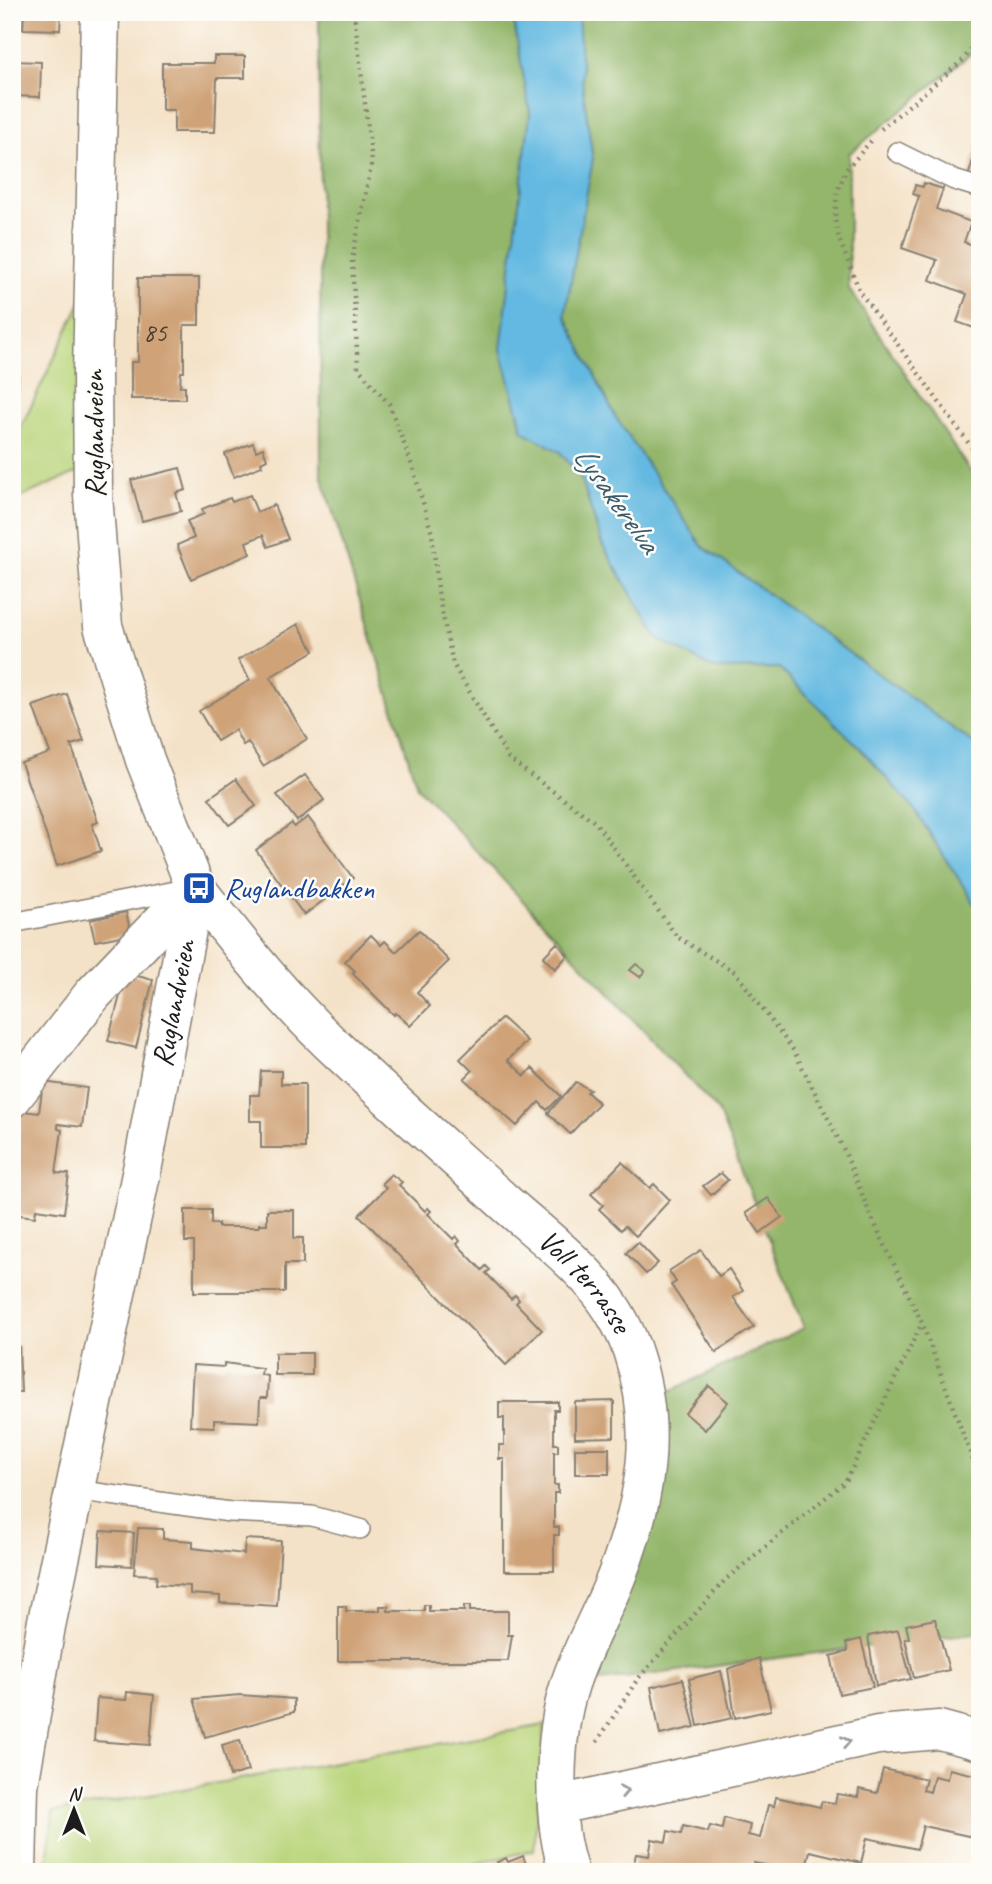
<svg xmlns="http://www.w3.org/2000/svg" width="992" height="1884" viewBox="0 0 992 1884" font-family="Caveat,sans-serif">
	<rect width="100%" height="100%" fill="#fdfcf7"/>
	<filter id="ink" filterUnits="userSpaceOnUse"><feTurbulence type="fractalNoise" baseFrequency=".0143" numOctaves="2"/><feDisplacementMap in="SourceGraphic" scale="14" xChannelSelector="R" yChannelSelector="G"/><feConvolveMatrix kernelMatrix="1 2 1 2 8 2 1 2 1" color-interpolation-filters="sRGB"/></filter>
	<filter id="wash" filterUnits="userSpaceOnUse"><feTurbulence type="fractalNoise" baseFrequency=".00686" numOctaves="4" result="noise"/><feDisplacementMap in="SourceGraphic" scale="28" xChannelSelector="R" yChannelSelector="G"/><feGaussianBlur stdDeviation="1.57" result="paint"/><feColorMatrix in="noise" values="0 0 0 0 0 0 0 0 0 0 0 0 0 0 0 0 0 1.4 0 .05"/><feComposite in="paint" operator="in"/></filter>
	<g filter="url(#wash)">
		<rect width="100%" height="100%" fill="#f4e2c8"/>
		<!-- green -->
		<g fill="#bad57b" stroke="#6b784c" stroke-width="2">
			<polygon points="84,296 78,472 12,501 12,432 19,431"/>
			<polygon points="545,1725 534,1850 440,1872 46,1872 53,1812"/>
		</g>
		<!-- forest -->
		<polygon fill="#93b66b" stroke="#586944" stroke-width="2" points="319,12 976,12 973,52 849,154 849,289 980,486 980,1632 569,1685 617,1574 647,1402 804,1328 718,1111 417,787 321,474"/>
		<!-- water -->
		<polygon fill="#64b9e1" stroke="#406a7e" stroke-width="2" points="512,12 578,12 583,90 593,159 565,315 615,416 702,546 980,748 980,912 914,809 859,747 779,668 714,669 657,638 602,544 581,478 560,452 523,431 501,349 530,113"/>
		<g id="blocks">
			<!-- building -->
			<g fill="#cfa277">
				<polygon points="24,12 61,12 60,30 23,29"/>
				<polygon points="214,56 245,56 245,78 217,78 215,132 174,132 174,110 162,110 162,63 214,63"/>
				<polygon points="12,61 41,62 40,97 12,96"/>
				<polygon points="979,140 980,140 980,181 968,177"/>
				<polygon points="924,183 943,189 936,209 971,222 964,242 980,247 980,330 957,322 967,294 930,280 937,260 902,248 919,196 913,194 915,185 923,187"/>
				<polygon points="138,278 199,278 199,325 184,325 184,372 181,372 180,386 185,386 185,399 131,399 131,362 138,362"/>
				<polygon points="12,366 19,366 18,395 12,395"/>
				<polygon points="253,443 256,451 263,448 267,459 261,462 262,466 234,477 225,454"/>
				<polygon points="180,468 186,490 176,493 181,511 142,521 131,480"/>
				<polygon points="250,495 257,512 274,505 288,539 268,547 263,535 246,542 250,554 191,579 177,545 194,538 187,521 204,514 202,509 217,503 230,498 232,502"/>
				<polygon points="298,624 314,651 270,677 307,739 263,766 248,742 243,745 235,730 217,741 199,711 250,680 238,660"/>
				<polygon points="67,694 84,741 71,745 98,822 92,824 101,851 57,866 21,763 50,753 33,706"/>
				<polygon points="305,775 324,800 297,821 277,795"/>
				<polygon points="236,779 256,806 229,825 209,798"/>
				<polygon points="308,817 353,878 304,915 256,850 292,823 294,827"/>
				<polygon points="126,912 131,934 95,941 90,920"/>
				<polygon points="419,930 449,961 417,992 430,1006 410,1026 396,1013 394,1015 352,973 355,971 345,961 371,935 381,945 385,941 396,952"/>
				<polygon points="557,943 568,955 555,969 543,957"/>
				<polygon points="636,964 645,971 640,977 630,970"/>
				<polygon points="126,973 153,980 136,1048 108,1041"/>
				<polygon points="502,1018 527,1041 508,1060 525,1076 532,1068 561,1096 547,1110 539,1102 517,1126 464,1079 472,1071 460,1059"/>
				<polygon points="261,1071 281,1071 281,1084 305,1084 305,1148 261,1148 261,1121 250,1121 250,1095 259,1095"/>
				<polygon points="43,1082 87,1088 82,1127 58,1124 58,1129 62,1130 56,1173 69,1174 64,1213 36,1209 35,1217 12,1214 12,1181 22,1111 39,1113"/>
				<polygon points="576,1082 590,1090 587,1092 599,1103 570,1134 548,1113"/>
				<polygon points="622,1162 650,1188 654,1184 670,1200 636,1236 625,1226 621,1230 599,1209 603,1205 591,1194"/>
				<polygon points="721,1173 728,1180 711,1195 703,1186"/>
				<polygon points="391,1174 402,1182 399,1185 425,1211 428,1208 431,1211 428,1214 453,1239 456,1236 460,1241 457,1244 482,1270 486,1266 490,1270 486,1273 511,1299 515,1295 517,1297 519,1300 516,1303 542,1330 506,1365 359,1215 386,1188 382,1183"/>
				<polygon points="768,1198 782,1217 760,1233 746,1213"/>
				<polygon points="185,1210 211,1210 211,1224 218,1224 218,1227 259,1227 259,1224 267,1224 267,1210 294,1210 294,1238 303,1238 303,1264 285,1264 285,1292 194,1292 194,1242 185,1242"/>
				<polygon points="638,1242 658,1263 646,1274 626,1253"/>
				<polygon points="701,1250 719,1276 729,1269 743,1291 733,1297 754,1327 716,1352 671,1285 676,1282 669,1271"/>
				<polygon points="12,1346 19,1346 21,1392 12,1392"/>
				<rect x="275" y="1353" width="37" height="22"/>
				<polygon points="224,1363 262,1368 261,1375 268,1376 267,1398 260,1398 259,1422 214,1420 214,1427 190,1426 193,1365 224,1367"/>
				<polygon points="709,1386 728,1402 705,1430 685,1413"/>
				<polygon points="614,1401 614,1437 575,1438 575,1402"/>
				<polygon points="499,1402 558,1402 558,1410 554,1410 554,1444 558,1444 558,1452 554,1452 554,1485 558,1485 558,1493 554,1493 554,1527 559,1527 559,1535 554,1535 554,1571 504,1571 504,1459 499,1459 499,1445 504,1445 504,1418 499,1418"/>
				<rect x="575" y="1448" width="34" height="26"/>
				<polygon points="138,1528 163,1529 163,1539 193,1541 193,1548 226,1552 244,1554 245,1539 281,1541 277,1606 220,1603 220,1596 190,1594 190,1586 156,1584 157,1575 134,1574"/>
				<polygon points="101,1531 134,1533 132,1566 99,1564"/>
				<polygon points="424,1605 429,1605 429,1611 464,1611 464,1606 470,1606 470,1611 508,1611 508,1635 512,1635 508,1661 338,1661 338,1606 346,1606 346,1611 380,1611 380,1606 388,1606 388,1611 424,1611"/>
				<polygon points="935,1619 949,1670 914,1678 905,1639 909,1638 906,1625"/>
				<polygon points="898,1630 911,1679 876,1686 868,1636"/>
				<polygon points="861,1639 873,1687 839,1694 831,1656 848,1651 846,1643"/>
				<polygon points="759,1658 771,1710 735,1718 728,1669"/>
				<polygon points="721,1671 732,1718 698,1726 689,1679"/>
				<polygon points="683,1679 695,1727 660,1735 651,1687"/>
				<polygon points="127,1692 154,1695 150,1745 94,1741 97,1698 126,1700"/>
				<polygon points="240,1695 294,1699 294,1712 205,1737 194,1699"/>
				<polygon points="240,1740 248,1771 230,1776 222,1745"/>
				<polygon points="883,1769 926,1779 923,1790 930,1792 934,1776 947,1779 949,1769 980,1776 980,1810 973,1837 923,1826 917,1849 867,1838 861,1863 810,1851 805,1872 754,1863 752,1872 632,1872 636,1854 649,1856 652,1839 666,1842 668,1831 681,1834 683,1826 708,1832 710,1826 722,1829 724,1818 750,1825 748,1835 760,1838 768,1805 774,1806 776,1797 820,1807 822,1801 835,1803 837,1794 858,1797 859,1789 877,1793"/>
				<polygon points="523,1856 529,1872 502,1872 497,1862 506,1858 508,1862"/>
			</g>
		</g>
	</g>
	<g filter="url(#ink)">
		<use href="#blocks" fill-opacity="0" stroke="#887f72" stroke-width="2"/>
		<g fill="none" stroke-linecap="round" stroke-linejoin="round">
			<!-- lane casing -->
			<g stroke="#887f72" stroke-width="22">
				<g id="lane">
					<polyline points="897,152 954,180 980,188"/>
					<polyline points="12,923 186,889"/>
					<polyline points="75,1490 230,1512 312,1516 360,1529"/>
				</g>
			</g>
			<!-- street casing -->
			<g stroke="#887f72" stroke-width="41">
				<g id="street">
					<path id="s1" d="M 12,1098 L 93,994 L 195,887 C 242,947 288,1005 344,1056 C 396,1105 449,1152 502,1200 C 553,1246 608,1281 632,1350 C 659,1429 646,1499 617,1575 C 603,1612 582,1647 570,1684 C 553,1736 551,1821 569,1872"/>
					<polyline points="558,1805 878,1735 939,1730 980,1741"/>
					<path id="s2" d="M 17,1872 L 19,1786 L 46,1626 L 144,1160 L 195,887 L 145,760 L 103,626 L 93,495 L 92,374 L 100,12"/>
				</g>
			</g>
			<!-- path -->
			<g stroke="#887f72" stroke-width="4.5" stroke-dasharray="2 5" stroke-linecap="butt">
				<polyline points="354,12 372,162 352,260 358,368 389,404 413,468 432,534 439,598 453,664 509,759 596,823 677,937 735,972 794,1051 844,1150 870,1214 922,1323 980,1480"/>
				<polyline points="881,129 963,60 980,37"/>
				<polyline points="871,141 846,170 837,192 835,218 839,239 860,292 980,459"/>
				<polyline points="597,1742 637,1680 726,1579 846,1481 922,1323"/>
			</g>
			<!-- lane -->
			<use href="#lane" stroke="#fff" stroke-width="19"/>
			<!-- street -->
			<use href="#street" stroke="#fff" stroke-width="38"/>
		</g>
		<!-- one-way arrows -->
		<defs><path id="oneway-chevron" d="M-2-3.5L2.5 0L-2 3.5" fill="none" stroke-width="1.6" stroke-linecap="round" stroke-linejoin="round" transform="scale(1.75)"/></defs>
		<g stroke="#999">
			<use href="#oneway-chevron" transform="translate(846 1742) rotate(-12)"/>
			<use href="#oneway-chevron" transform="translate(624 1791) rotate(-12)"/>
		</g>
	</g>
	<!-- icons -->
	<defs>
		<g id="bus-square" transform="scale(1.75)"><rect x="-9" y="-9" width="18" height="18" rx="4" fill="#1a4fb4" stroke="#fdfcf7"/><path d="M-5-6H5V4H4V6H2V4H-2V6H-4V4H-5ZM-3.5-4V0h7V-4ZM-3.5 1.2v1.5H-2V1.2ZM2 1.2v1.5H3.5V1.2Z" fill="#fff"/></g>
	</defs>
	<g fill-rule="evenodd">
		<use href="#bus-square" x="199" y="888"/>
	</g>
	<g text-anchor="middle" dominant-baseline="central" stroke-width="5" stroke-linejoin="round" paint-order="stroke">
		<!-- number labels -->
		<g font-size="26" fill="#493e33">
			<text x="155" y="332">85</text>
		</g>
		<!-- street labels -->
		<g font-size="30" fill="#1c1c1c" stroke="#fdfcf7">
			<text transform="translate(94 434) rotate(-91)">Ruglandveien</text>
			<text stroke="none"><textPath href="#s2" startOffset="884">Ruglandveien</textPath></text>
			<text stroke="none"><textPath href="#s1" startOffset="836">Voll terrasse</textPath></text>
		</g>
		<!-- transit labels -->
		<g font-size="30" fill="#164399" stroke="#fdfcf7" text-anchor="start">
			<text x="224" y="888">Ruglandbakken</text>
		</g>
		<!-- water labels -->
		<g font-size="32" font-style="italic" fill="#395b6b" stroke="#fdfcf7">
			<text transform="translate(617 499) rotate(54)">Lysakerelva</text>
		</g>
	</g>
	<!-- margin -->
	<rect width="992" height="1884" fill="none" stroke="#fdfcf7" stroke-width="42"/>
	<!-- north arrow -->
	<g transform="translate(74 1810)" stroke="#fdfcf7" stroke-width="5" paint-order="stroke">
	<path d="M0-5L12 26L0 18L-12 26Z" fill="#1c1c1c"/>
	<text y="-10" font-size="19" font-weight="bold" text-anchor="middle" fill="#1c1c1c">N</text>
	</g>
</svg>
